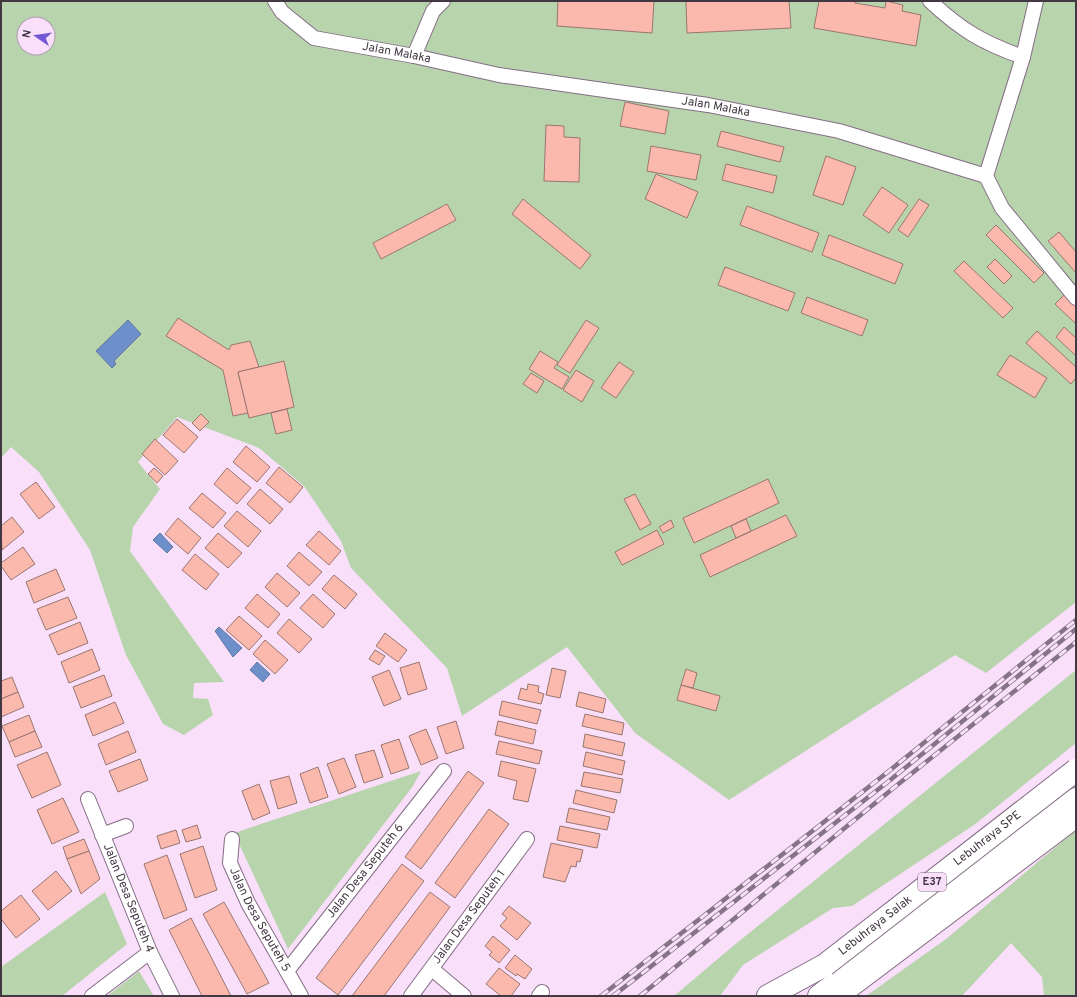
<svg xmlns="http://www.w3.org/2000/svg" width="1077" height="997" viewBox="0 0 1077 997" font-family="Overpass,sans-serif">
	<rect width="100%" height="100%" fill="#f9dffa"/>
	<!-- green -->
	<g fill="#b8d4ad" fill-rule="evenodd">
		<path d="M 1,1 L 1076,1 L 1076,602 L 986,673 L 955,655 L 729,800 L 635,733 L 567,647 L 462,716 L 447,668 L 351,568 L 341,541 L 304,486 L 259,448 L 177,417 L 138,462 L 160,489 L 133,527 L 130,551 L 224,682 L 194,683 L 193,698 L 208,699 L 213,715 L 184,735 L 163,724 L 126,655 L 90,550 L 39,472 L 11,447 L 1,458 ZM 24,24 L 48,24 L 48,48 L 24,48 Z"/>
		<polygon points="1076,670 1076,743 974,825 852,906 833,908 743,965 720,996 674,996 733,946"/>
		<polygon points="421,771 413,786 288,949 234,833"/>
		<polygon points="1076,830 1076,996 1044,996 1042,977 1011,943 962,996 866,996 946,939"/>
		<polygon points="105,892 127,944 62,996 1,996 1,967"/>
		<polygon points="139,971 154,996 107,996"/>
	</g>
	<!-- water -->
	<g fill="#6d8fca" stroke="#6075a2">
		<polygon points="128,320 141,334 114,361 116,364 112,368 96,351"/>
		<polygon points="160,533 173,547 167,553 153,540"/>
		<polygon points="219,627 242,648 233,657 215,631"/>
		<polygon points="257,662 270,674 263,682 250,670"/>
	</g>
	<!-- building -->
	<g fill="#fbb9ae" stroke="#997670">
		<polygon points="558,1 654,1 652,33 557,26"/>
		<polygon points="686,1 789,1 791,28 687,33"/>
		<polygon points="819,1 855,1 855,3 885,8 886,1 903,5 902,11 921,15 916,46 814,28"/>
		<polygon points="625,102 669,111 665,134 620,126"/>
		<polygon points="546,125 564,126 564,137 580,138 579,182 544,181"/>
		<polygon points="721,131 784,147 780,162 717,146"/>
		<polygon points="651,146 701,155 696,180 647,171"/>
		<polygon points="826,156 856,167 843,205 813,195"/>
		<polygon points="726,164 777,176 773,193 722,180"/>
		<polygon points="656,174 698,192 687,218 645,199"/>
		<polygon points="882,187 908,205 889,233 863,215"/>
		<polygon points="523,199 591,255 580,269 512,214"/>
		<polygon points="919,199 929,205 908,237 898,230"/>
		<polygon points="447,204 456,220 381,259 373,243"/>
		<polygon points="747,206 819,233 812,252 740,225"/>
		<polygon points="996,225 1044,273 1034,283 986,235"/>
		<polygon points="1059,232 1076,252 1076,273 1048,241"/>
		<polygon points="829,235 903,264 895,284 822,255"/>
		<polygon points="995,259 1012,276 1004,284 987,267"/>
		<polygon points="964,261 1013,308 1003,318 954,271"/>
		<polygon points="725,267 795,293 788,311 718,285"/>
		<polygon points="1065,294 1076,304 1076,324 1055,304"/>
		<polygon points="807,297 868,320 862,336 801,313"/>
		<polygon points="178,318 229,350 231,345 250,341 259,367 238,372 248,413 233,416 223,370 166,336"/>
		<polygon points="586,320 599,328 570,373 557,365"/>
		<polygon points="1064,327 1076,338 1076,356 1056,337"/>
		<polygon points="1037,331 1076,367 1076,378 1071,384 1026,343"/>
		<polygon points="540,351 558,362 554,368 569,377 562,389 529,369"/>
		<polygon points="1010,355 1047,378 1035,398 997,375"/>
		<polygon points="284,361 294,407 249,418 238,372"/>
		<polygon points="619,362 634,372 616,398 601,388"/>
		<polygon points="576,370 594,381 582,402 563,390"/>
		<polygon points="531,373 544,381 537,393 523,384"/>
		<polygon points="287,409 292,430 276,434 271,413"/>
		<polygon points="201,414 209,422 200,431 192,423"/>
		<polygon points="177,419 198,437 184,453 163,435"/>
		<polygon points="155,439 178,461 165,475 142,454"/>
		<polygon points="246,446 270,467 257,482 233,462"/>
		<polygon points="279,467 303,487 290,503 266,483"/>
		<polygon points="154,468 163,476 157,483 148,474"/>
		<polygon points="227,468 251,488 237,504 214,484"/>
		<polygon points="768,479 779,503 694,543 683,518"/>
		<polygon points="36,482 55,507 39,519 20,494"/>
		<polygon points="260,489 283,509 270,524 247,504"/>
		<polygon points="202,493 226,513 213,528 189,508"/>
		<polygon points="635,494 651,524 640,530 624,499"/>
		<polygon points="237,511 261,531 248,547 224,526"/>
		<polygon points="786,515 797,536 710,577 700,555"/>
		<polygon points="12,517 24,532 2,550 1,526"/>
		<polygon points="178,518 201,538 188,554 165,534"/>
		<polygon points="746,519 751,531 736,538 731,526"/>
		<polygon points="671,520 674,527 663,533 659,527"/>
		<polygon points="657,530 664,544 622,565 615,552"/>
		<polygon points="319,531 341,551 329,565 306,545"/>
		<polygon points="218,533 242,553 228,568 205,548"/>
		<polygon points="23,547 35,564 11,580 1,566 1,563"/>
		<polygon points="299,552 322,572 309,586 287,566"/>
		<polygon points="195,554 219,574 206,590 182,570"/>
		<polygon points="56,569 65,590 34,603 26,582"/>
		<polygon points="277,573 300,593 287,607 265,587"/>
		<polygon points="334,575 357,594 345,609 322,589"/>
		<polygon points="257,594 280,614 268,628 245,608"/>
		<polygon points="313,594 335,614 323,628 300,608"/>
		<polygon points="68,597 77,618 46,630 37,609"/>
		<polygon points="239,616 262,636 249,650 226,630"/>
		<polygon points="289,619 312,639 299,653 277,633"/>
		<polygon points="80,622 88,643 58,655 49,635"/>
		<polygon points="385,633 407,650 398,662 376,646"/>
		<polygon points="265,640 288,660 275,674 253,654"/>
		<polygon points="92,649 100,670 69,683 61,662"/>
		<polygon points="375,650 385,656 379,665 369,659"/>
		<polygon points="419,662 427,689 408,695 400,668"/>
		<polygon points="552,668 566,671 560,698 546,695"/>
		<polygon points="686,669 697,673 693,688 681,685"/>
		<polygon points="389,670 401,699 384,706 372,677"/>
		<polygon points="104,675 112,696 81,708 73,687"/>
		<polygon points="12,677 18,692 1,699 1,681"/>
		<polygon points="528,684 539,686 538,692 544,694 541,704 518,699 521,688 527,690"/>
		<polygon points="681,685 720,696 716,711 677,700"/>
		<polygon points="18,692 24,707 1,717 1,699"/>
		<polygon points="579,692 606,699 603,713 576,706"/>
		<polygon points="502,701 541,710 537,724 499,715"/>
		<polygon points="115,702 124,723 93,736 85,715"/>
		<polygon points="585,714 624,723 622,735 582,726"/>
		<polygon points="29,715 35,731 9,742 2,726"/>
		<polygon points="456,721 464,748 446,754 437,727"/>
		<polygon points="498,721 536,730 533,744 495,735"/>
		<polygon points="426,729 438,758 421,765 409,736"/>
		<polygon points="35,731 42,747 15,757 9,742"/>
		<polygon points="128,731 136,752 106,765 98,744"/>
		<polygon points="585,734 625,743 622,756 583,747"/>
		<polygon points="399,739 409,768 391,774 381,745"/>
		<polygon points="499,741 542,751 539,764 496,754"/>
		<polygon points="374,750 383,777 364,783 355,755"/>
		<polygon points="47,752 61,785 32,798 17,765"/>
		<polygon points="586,752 625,761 622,775 583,766"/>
		<polygon points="344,758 356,787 339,794 327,764"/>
		<polygon points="140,759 148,780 118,792 109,771"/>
		<polygon points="501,761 536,769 528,802 513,799 517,781 498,776"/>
		<polygon points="318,767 328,797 310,803 300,774"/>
		<polygon points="468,771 484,783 421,869 405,857"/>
		<polygon points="584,772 623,779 620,793 581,786"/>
		<polygon points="289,776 297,803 278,809 270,781"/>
		<polygon points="259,784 270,813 253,820 242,791"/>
		<polygon points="576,790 617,800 614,813 573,803"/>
		<polygon points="63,798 79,832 52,844 37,810"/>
		<polygon points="569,808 610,817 607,830 566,822"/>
		<polygon points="489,809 509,824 455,898 435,883"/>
		<polygon points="197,825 201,838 186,842 182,830"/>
		<polygon points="560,826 600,834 597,848 557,840"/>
		<polygon points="176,830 180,843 161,849 157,836"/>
		<polygon points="84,839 89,851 67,859 63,847"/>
		<polygon points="551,843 583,850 580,862 577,861 576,867 571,866 565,882 543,877"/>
		<polygon points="203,846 217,890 195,898 180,854"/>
		<polygon points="89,851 100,879 81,894 67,859"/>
		<polygon points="167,855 187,910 164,919 144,864"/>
		<polygon points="402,864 424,881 338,995 316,978"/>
		<polygon points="56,871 72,891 48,910 32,891"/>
		<polygon points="430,892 450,907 384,996 352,996"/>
		<polygon points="21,895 40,919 16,938 1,919 1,911"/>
		<polygon points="224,902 269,983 247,994 203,914"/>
		<polygon points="509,906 531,923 517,940 500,926 507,918 502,914"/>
		<polygon points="191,918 231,996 202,996 169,930"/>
		<polygon points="493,936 510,950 499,963 489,955 492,952 485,946"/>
		<polygon points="515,955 532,969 525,979 517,974 516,976 505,968"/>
		<polygon points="499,968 520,984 511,996 501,996 486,984"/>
	</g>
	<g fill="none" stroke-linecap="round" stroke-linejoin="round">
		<!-- minor casing -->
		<g stroke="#846d85" stroke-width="16">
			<g id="minor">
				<path id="s1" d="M 275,1 L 282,12 L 314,38 L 414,56 L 499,75 L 708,105 L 839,131 L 986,176 L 1023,57 L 1036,1"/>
				<path d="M 930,1 C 961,30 983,43 1023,57"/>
				<polyline points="414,56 433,11 443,1"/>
				<polyline points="986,176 1002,208 1076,298"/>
				<path id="s2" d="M 88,799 L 150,952 L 172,996"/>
				<polyline points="102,835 126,826"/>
				<path id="s3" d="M 232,839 L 230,863 L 248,903 L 301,996"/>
				<polyline points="432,969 464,996"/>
				<path id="s4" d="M 287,971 L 444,771"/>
				<polyline points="92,996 150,952"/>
				<path id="s5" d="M 411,996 L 527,839"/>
				<polyline points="539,996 542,992"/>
			</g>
		</g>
		<!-- trunk casing -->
		<g stroke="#846d85" stroke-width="24">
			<polyline id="trunk" points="837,996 1076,816"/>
		</g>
		<!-- motorway casing -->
		<g stroke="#846d85" stroke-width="24">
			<g id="motorway">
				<polyline points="768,996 825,965"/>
				<polyline points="819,996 1076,799"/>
			</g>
		</g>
		<!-- minor -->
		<use href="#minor" stroke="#fff" stroke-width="14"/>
		<!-- trunk -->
		<use href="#trunk" stroke="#fff" stroke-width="22"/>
		<!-- motorway -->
		<use href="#motorway" stroke="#fff" stroke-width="22"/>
		<!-- rail casing -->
		<g stroke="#847485" stroke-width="4.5">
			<g id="rail">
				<polyline points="601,996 884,775 1076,620"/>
				<polyline points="613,996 889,781 1076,629"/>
				<polyline points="640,996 896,786 1076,642"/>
			</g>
		</g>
		<!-- rail -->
		<use href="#rail" stroke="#f9dffa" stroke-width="3" stroke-dasharray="9" stroke-linecap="butt"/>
		<!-- motorway-bridge casing -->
		<g stroke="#846d85" stroke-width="24" stroke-linecap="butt">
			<g id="motorway-bridge">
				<path id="s6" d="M 825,965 L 1076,770"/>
			</g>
		</g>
		<!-- motorway-bridge -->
		<use href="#motorway-bridge" stroke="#fff" stroke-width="22"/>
	</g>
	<g text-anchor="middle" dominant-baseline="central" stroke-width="4" stroke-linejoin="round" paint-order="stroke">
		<!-- shield labels -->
		<rect fill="#f9dffa" stroke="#796a7a" stroke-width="1" x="918" y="873" width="28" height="18" rx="3"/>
		<g font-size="11" font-weight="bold" fill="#423843">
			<text x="932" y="882">E37</text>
		</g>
		<!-- street labels -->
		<g font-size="12" fill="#423843" stroke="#f9dffa">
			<text stroke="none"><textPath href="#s1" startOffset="138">Jalan Malaka</textPath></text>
			<text stroke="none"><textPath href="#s1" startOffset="462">Jalan Malaka</textPath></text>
			<text stroke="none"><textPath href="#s6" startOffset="206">Lebuhraya SPE</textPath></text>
			<text stroke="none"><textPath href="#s4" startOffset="127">Jalan Desa Seputeh 6</textPath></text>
			<text stroke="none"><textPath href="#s2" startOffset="107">Jalan Desa Seputeh 4</textPath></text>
			<text stroke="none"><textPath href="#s5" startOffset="98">Jalan Desa Seputeh 1</textPath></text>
			<text stroke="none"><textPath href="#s3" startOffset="88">Jalan Desa Seputeh 5</textPath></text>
			<text stroke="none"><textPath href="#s6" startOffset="64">Lebuhraya Salak</textPath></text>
		</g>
	</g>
	<!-- border -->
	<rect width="1077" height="997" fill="none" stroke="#423843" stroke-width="4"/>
	<!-- north arrow -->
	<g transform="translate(36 36) rotate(283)"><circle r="19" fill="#f9dffa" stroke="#b09cb1"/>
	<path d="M0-3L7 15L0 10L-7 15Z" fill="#7259d3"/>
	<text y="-6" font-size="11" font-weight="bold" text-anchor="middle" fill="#423843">N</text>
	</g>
</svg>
